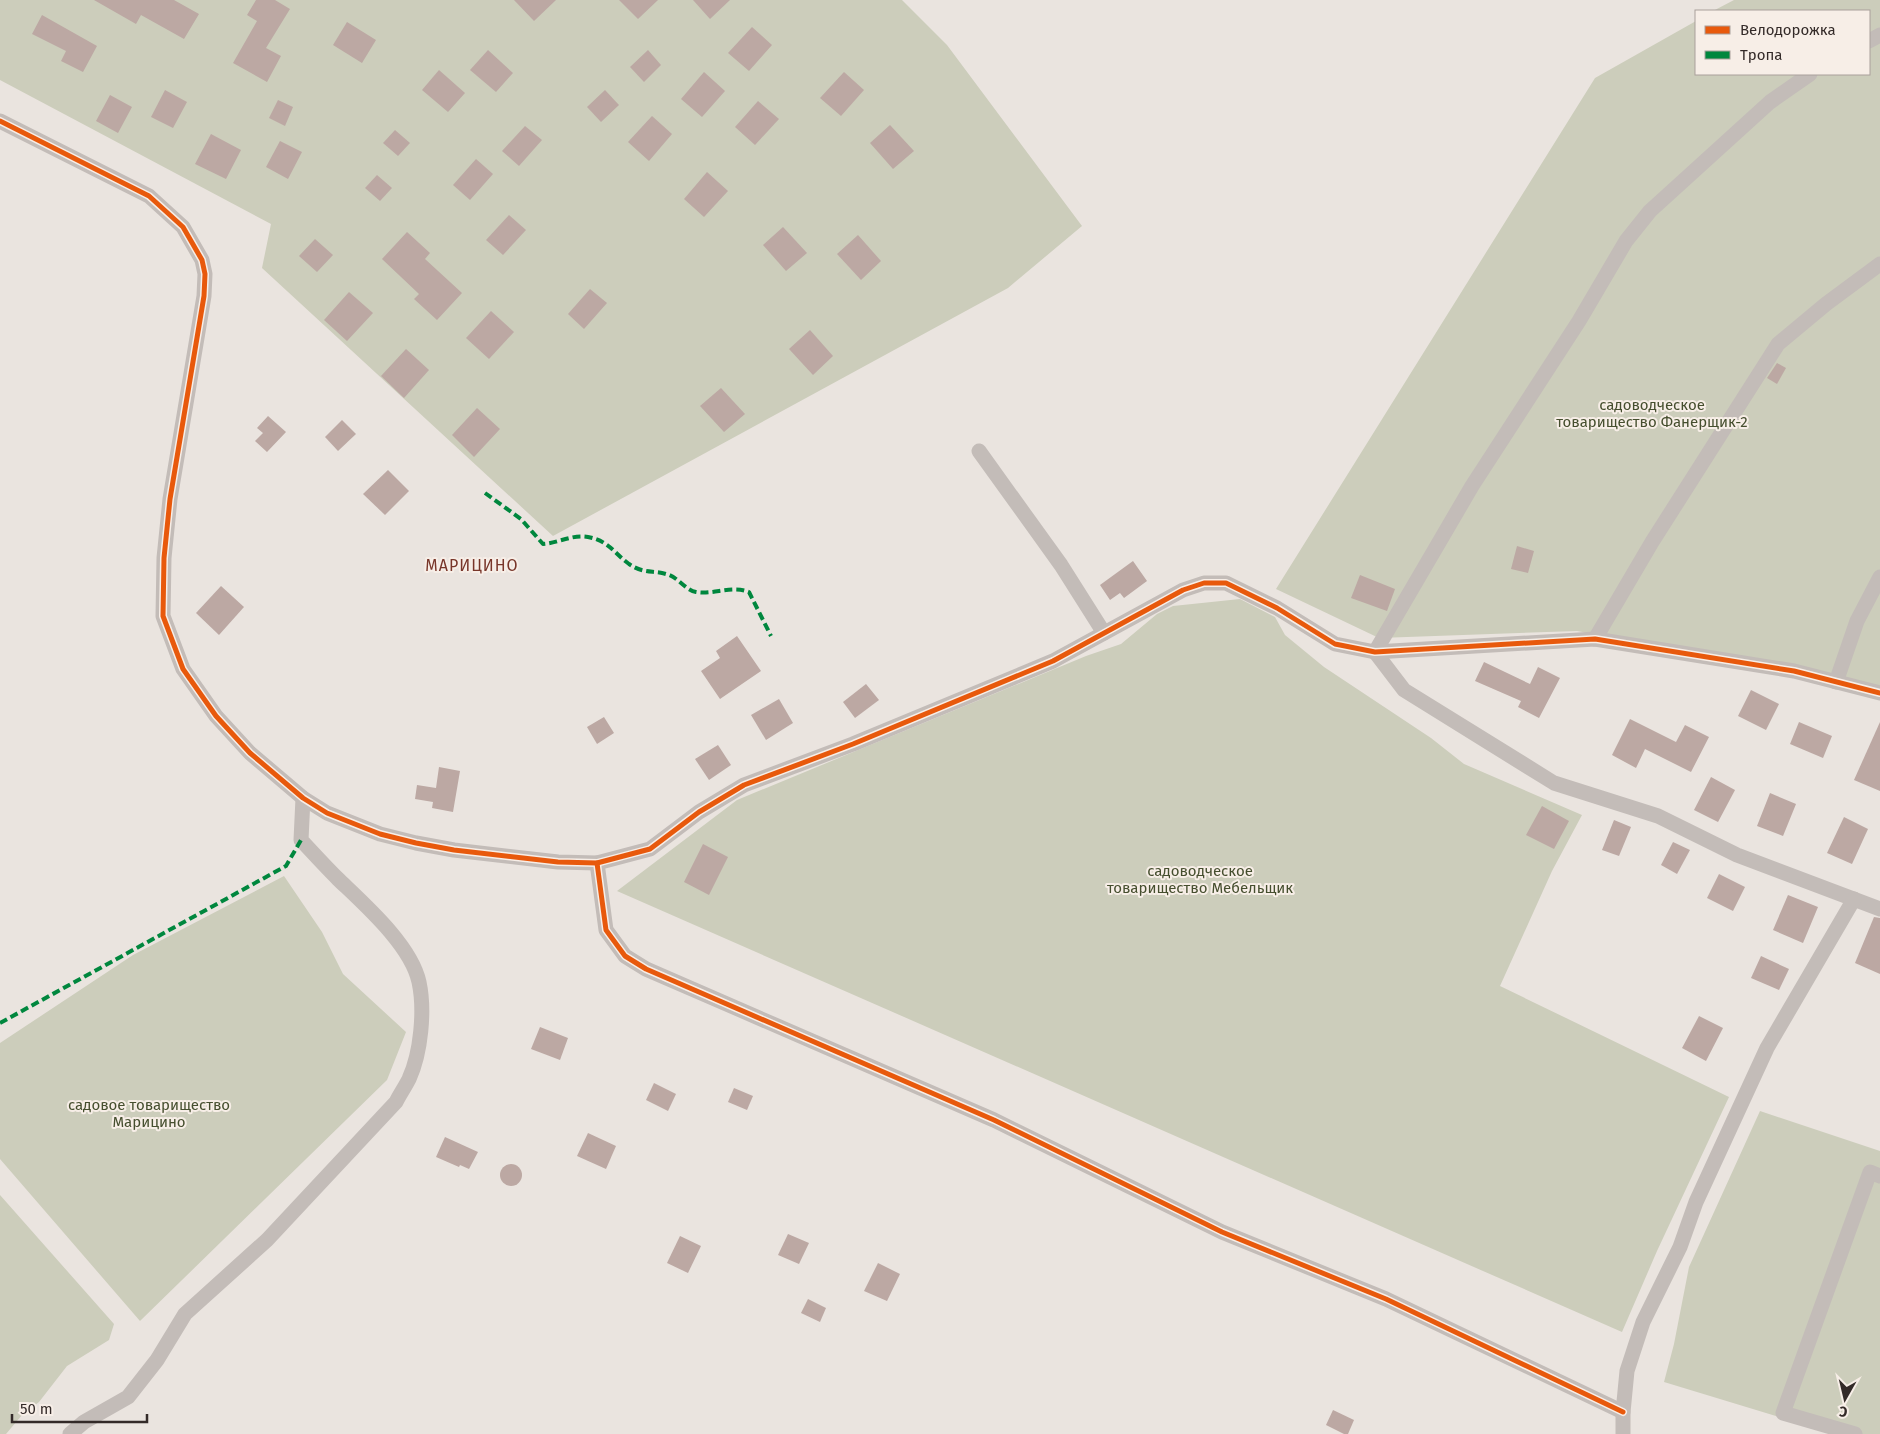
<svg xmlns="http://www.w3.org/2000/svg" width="1880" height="1434" viewBox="0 0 1880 1434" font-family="'Fira Sans',sans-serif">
	<rect width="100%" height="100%" fill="#eae4df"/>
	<!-- green -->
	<g fill="#cccdbb">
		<polygon points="0,0 902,0 947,45 1082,226 1008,288 553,536 262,268 271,224 0,80"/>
		<polygon points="1734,0 1880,0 1880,687 1577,631 1379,638 1276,589 1595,78 1696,21 1696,74 1869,74 1869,11 1713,11"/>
		<polygon points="1240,599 1275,617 1285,635 1324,667 1431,738 1464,764 1582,815 1552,871 1500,986 1729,1097 1657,1251 1622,1332 617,891 737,800 1086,656 1121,644 1157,614 1173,606"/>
		<polygon points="284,876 322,932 343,974 406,1032 387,1080 140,1321 0,1159 0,1043 133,955"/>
		<polygon points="1760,1111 1880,1151 1880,1434 1835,1434 1664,1382 1674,1344 1689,1267"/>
		<polygon points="0,1195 114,1324 109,1340 67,1366 39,1402 22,1415 6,1434 0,1434"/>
	</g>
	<!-- building -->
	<g fill="#bca8a3">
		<polygon points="94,0 174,0 199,14 184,39 141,15 136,24"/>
		<polygon points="256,0 275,0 290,9 266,48 281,56 267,82 233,63 257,21 247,15"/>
		<polygon points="514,0 556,0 534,21"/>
		<polygon points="619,0 658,0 638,19"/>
		<polygon points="693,0 730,0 710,19"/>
		<polygon points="42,15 97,46 83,72 61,61 66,51 32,34"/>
		<polygon points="347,22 376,40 362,63 333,45"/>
		<polygon points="752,27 772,45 749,71 728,53"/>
		<polygon points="488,50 513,73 496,92 470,70"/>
		<polygon points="648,50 661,65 644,82 630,67"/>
		<polygon points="439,70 465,93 448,112 422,90"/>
		<polygon points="704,72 725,91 702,117 681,99"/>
		<polygon points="844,72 864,90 841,116 820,98"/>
		<polygon points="165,90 187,102 173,128 151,117"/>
		<polygon points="605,90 619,105 601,122 587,107"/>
		<polygon points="110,95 132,107 118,133 96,121"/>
		<polygon points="278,100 293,107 285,126 269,118"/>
		<polygon points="758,101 779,119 755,145 735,127"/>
		<polygon points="652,116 672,134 649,161 628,142"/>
		<polygon points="890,125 914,151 893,169 870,143"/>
		<polygon points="525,126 542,140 519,166 502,151"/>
		<polygon points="395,130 410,143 398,156 383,143"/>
		<polygon points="211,134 241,150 226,179 195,164"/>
		<polygon points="280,141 302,152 288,179 266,167"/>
		<polygon points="476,159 493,174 470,200 453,185"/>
		<polygon points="707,172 728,191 704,217 684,199"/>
		<polygon points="377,175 392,188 380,201 365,188"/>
		<polygon points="509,215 526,230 503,255 486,240"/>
		<polygon points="783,227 807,253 786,271 763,245"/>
		<polygon points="407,232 430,253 425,259 462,293 437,320 414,299 419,294 382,259"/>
		<polygon points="858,235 881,261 861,280 837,254"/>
		<polygon points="315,239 333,255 317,272 299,256"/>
		<polygon points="590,289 607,303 584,329 568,314"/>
		<polygon points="349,292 373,313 347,341 324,320"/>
		<polygon points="491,311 514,332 489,359 466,338"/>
		<polygon points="810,330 833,356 813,375 789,349"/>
		<polygon points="406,349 429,370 404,398 381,376"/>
		<polygon points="1777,363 1786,368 1777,384 1767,378"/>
		<polygon points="721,388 745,414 724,432 700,406"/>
		<polygon points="477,408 500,429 474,457 452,435"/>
		<polygon points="268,416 286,432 267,452 255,441 263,433 257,428"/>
		<polygon points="342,420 356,434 338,451 325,437"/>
		<polygon points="388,470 409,491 385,515 363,494"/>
		<polygon points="1517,546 1534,551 1528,573 1511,569"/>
		<polygon points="1133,561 1147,581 1124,598 1120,593 1110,600 1100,585"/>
		<polygon points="1360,575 1395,589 1387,611 1351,598"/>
		<polygon points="221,586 244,607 219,635 196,613"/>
		<polygon points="737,636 761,671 720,699 701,671 720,658 716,651"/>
		<polygon points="1484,662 1530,684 1538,667 1560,678 1539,718 1518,707 1521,701 1475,681"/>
		<polygon points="866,684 879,700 855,718 843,702"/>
		<polygon points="1751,690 1779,704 1766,730 1738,716"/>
		<polygon points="779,699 793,723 766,740 751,715"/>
		<polygon points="604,717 614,733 597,744 587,727"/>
		<polygon points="1630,719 1676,742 1685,725 1709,737 1691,772 1645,749 1636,768 1612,755"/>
		<polygon points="1799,722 1832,736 1823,758 1790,744"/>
		<polygon points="1880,722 1880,791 1854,780"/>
		<polygon points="718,745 731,765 709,780 695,759"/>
		<polygon points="439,767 460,771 453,812 432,808 433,802 415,799 417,785 436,788"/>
		<polygon points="1711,777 1735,790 1718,822 1694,810"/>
		<polygon points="1770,793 1796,804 1783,836 1757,826"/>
		<polygon points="1542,806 1569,821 1554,849 1526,835"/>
		<polygon points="1844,817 1868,829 1852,864 1827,853"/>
		<polygon points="1614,820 1631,827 1619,856 1602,850"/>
		<polygon points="1673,842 1690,850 1677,874 1661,865"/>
		<polygon points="703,844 728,857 709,895 684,882"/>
		<polygon points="1719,874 1745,887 1733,911 1707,898"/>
		<polygon points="1788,895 1818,907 1803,943 1773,930"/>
		<polygon points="1874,917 1880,918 1880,974 1855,963"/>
		<polygon points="1761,956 1789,969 1779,990 1751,978"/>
		<polygon points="1699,1016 1723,1028 1706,1061 1682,1048"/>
		<polygon points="540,1027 568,1038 560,1060 531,1049"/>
		<polygon points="654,1083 676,1094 668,1111 646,1100"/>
		<polygon points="734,1088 753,1096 747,1110 728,1102"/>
		<polygon points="588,1133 616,1146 606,1169 577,1156"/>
		<polygon points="445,1137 478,1152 469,1169 460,1165 459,1167 436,1157"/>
		<circle cx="511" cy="1175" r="11"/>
		<polygon points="788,1234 809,1243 799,1264 778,1255"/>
		<polygon points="680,1236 701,1246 688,1273 667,1263"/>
		<polygon points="878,1263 900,1274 887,1301 864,1291"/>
		<polygon points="808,1299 826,1308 820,1322 801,1313"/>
		<polygon points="1333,1410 1354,1420 1348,1434 1344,1434 1326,1425"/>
	</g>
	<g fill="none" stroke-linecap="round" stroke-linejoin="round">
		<!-- minor -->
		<g stroke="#c3bcb8" stroke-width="15">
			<polyline points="1869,41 1880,35"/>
			<polyline points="1810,74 1770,102 1650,211 1626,241 1579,321 1472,486 1375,652 1404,690 1554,783 1658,816 1737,855 1880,909"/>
			<polyline points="0,121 149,196 183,227 202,260 205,274 204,296 170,499 164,558 163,616 183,669 216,716 250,753 303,798 327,813 380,834 416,843 454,850 558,862 597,863 650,849 699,812 744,785 853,744 1053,661 1183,590 1204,583 1226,583 1277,608 1335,644 1375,652 1595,639 1794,671 1880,693"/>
			<polyline points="979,451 1061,565 1104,633"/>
			<polyline points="1595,639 1652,542 1778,344 1826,304 1880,264"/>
			<polyline points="1836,682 1857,621 1880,577"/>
			<polyline points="597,863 606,930 625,956 646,969 994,1120 1222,1232 1386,1299 1623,1412"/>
			<path d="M 70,1434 L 84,1422 L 128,1397 L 157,1360 L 185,1314 L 267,1240 L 396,1102 C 400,1094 405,1087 409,1079 C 421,1053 425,1010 419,982 C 411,945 364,904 338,879 C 325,866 313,853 301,840 L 303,798"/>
			<polyline points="1623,1434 1623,1412 1627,1371 1643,1322 1680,1247 1696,1202 1767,1048 1854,899"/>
			<polyline points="1855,1434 1783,1413 1870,1172 1880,1176"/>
		</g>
		<!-- quiet -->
		<g stroke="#00873e" stroke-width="4" stroke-dasharray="8 4" stroke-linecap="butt">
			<path d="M 485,493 L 521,519 L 543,544 C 558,543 573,534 588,537 C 609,541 614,553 629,564 C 644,574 652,570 666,574 C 677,576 685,590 696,592 C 714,595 731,585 749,592 L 771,636"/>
			<polyline points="0,1023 286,866 301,840"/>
		</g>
		<!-- cycleway casing -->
		<g stroke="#f7eee7" stroke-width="8">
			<g id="cycleway">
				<polyline points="0,121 149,196 183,227 202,260 205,274 204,296 170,499 164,558 163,616 183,669 216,716 250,753 303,798 327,813 380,834 416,843 454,850 558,862 597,863 650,849 699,812 744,785 853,744 1053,661 1183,590 1204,583 1226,583 1277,608 1335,644 1375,652 1595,639 1794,671 1880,693"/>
				<polyline points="597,863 606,930 625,956 646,969 994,1120 1222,1232 1386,1299 1623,1412"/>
			</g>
		</g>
		<!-- cycleway -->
		<use href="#cycleway" stroke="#e8590c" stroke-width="5"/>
	</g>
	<g text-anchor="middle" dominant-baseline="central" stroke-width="4" stroke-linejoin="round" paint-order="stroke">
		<!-- park labels -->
		<g font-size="15" fill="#454e2e" stroke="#f7eee7">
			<text x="1652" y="405">садоводческое<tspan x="1652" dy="17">товарищество Фанерщик-2</tspan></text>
			<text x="1200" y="871">садоводческое<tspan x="1200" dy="17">товарищество Мебельщик</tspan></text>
			<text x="149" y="1105">садовое товарищество<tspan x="149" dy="17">Марицино</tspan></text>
		</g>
		<!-- neighbourhood labels -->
		<g font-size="16" letter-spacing="1" fill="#78362a" stroke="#f7eee7">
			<text x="472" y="565">МАРИЦИНО</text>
		</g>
	</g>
	<!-- legend -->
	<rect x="1695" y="10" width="175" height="65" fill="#f7eee7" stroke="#a9a09b"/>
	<rect x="1705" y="26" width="25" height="8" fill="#e8590c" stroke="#a9a09b"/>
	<text x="1740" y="35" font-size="15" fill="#332a28">Велодорожка</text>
	<rect x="1705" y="51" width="25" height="8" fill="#00873e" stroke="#a9a09b"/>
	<text x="1740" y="60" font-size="15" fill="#332a28">Тропа</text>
	<!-- north arrow -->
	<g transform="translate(1845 1399) rotate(188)" stroke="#f7eee7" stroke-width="4" paint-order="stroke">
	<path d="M0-4L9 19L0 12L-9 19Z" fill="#332a28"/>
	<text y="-8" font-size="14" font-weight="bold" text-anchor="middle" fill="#332a28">С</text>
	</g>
	<!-- scale -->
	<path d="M12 1414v8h135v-8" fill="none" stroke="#332a28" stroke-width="2.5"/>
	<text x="20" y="1414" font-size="15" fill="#332a28" stroke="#f7eee7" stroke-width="4" paint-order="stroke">50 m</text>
</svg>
